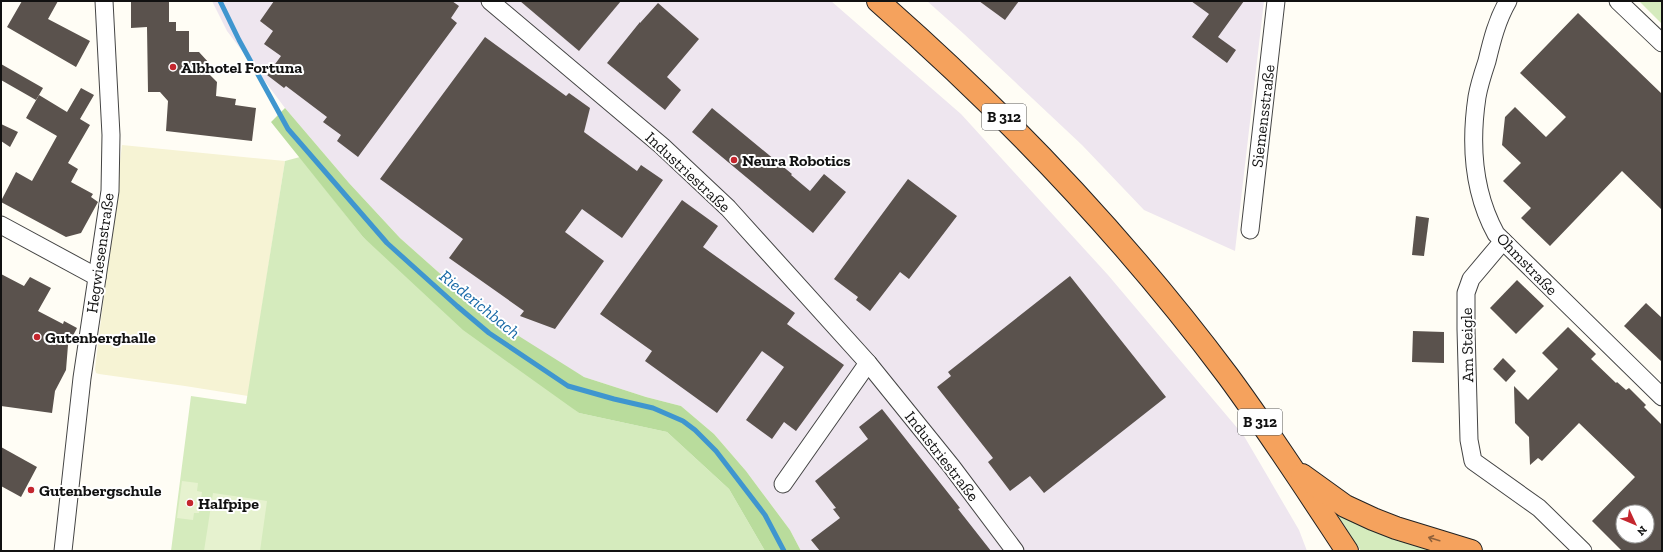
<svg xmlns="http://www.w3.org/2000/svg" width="1663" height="552" viewBox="0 0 1663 552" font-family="'Zilla Slab',serif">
	<rect width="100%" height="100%" fill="#fffdf5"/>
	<!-- industrial -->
	<g fill="#eee6ef">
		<polygon points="212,1 831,1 961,114 1108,275 1244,436 1299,530 1307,551 801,551 790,530 746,471 714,434 681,406 646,397 584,377 548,356 490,318 400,238 349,183 285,108 227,31"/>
		<polygon points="927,1 1264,1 1235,251 1144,210 1082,145 964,34"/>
	</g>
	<!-- farmland -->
	<polygon fill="#f6f3d4" points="122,145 285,161 248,396 185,386 99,374 96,373 95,369"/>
	<!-- green -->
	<g fill="#d5ebbd">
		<polygon points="1639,1 1662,1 1662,24"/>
		<polygon points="300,157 363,237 579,413 667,432 729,489 765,551 171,551 191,396 246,404 285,161"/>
		<polygon points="1341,513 1447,551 1361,551 1338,516"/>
	</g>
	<!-- forest -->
	<polygon fill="#b9dc9c" points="285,108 349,183 400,238 490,318 584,377 646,397 681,406 714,434 746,471 790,530 801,551 765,551 729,489 667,432 579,413 463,330 363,237 271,122"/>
	<!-- pitch -->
	<g fill="#e6f2cf">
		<polygon points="182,481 198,483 197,491 202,492 199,513 194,513 193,520 177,518"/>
		<polygon points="213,493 267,501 260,551 204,551"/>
	</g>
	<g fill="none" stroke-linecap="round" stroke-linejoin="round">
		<!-- stream -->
		<polyline stroke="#3f96cf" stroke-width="5" points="220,1 239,40 288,129 387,243 457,306 489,333 568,386 614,399 653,408 683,421 695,430 716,451 765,515 784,551"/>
	</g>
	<!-- building -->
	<g fill="#5a524d" fill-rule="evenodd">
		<polygon points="22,1 58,1 48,19 90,41 76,67 7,27"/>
		<polygon points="131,1 169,1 169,22 176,22 176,31 189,31 189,52 199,52 210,64 207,72 217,82 216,96 236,99 235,105 256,108 252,141 166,131 168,101 160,92 148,92 147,27 131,28"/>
		<polygon points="274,1 452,1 459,6 451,18 457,23 358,157 337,141 341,135 323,122 327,117 286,86 284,88 267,75 281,56 264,44 273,31 260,21"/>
		<polygon points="520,1 621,1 579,51"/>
		<polygon points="979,1 1019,1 1005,20"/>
		<polygon points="1191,1 1244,1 1218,37 1236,50 1227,63 1192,37 1209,14"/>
		<polygon points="658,3 699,39 667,77 681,90 665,110 607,63 640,22 640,23"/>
		<polygon points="1578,13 1662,94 1662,210 1622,171 1550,246 1521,218 1531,208 1503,181 1521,163 1502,145 1505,117 1515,107 1546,137 1566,117 1520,73"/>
		<polygon points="485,37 566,96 569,93 590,108 584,132 637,171 641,165 663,180 622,238 582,209 565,232 604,261 555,329 520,316 524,311 449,258 463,239 380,179"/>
		<polygon points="1,64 43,88 36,100 1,80"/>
		<polygon points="81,88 94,95 80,119 90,125 68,163 78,169 71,182 93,194 91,197 98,202 81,233 66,237 1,202 1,201 16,172 32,181 57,136 26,118 39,95 67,112"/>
		<polygon points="712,108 792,174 791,175 810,191 824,174 846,192 813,233 692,132"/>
		<polygon points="1,124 18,132 10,147 1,141"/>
		<polygon points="908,179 957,216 909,279 900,272 870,311 856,300 858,297 834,279"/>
		<polygon points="682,200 718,226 703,247 795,313 787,324 844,365 796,431 784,422 772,439 746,420 784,367 762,351 717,413 645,361 652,351 600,314"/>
		<polygon points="1416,216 1429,218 1424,256 1412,255"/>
		<polygon points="1,274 24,286 30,277 51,288 38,311 63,324 64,321 77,328 68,345 66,370 55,391 52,413 1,406"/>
		<polygon points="1070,276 1166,397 1044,493 1030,476 1010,491 988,462 993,458 937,387 951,376 948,372"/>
		<polygon points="1517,280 1544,306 1516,334 1490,308"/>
		<polygon points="1646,303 1662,318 1662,362 1624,326"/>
		<path d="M 1568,327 L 1596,354 L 1591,359 L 1616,383 L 1617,382 L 1626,390 L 1629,388 L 1646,405 L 1644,407 L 1662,425 L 1662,551 L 1622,551 L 1592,521 L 1635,477 L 1579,423 L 1542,461 L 1538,458 L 1530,465 L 1529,437 L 1515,423 L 1514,386 L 1528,400 L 1558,369 L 1542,353 ZM 1623,512 L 1647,512 L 1647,536 L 1623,536 Z"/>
		<polygon points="1413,331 1444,332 1444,363 1412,362"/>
		<polygon points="1503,358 1516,371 1506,382 1493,369"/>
		<polygon points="882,409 960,508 958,509 991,551 820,551 811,540 840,518 833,509 836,508 815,481 868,439 859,427"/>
		<polygon points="1,447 37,467 21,497 1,486"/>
	</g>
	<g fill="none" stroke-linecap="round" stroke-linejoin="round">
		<!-- street casing -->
		<g stroke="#444" stroke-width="19">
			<g id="street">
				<polyline points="490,1 662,146 728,208 868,363 952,467 1015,551"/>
				<path d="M 1508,1 C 1497,20 1492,40 1487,61 C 1483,73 1479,85 1477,97 C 1470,144 1473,192 1496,234 L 1662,397"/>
				<polyline points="1618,1 1662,43"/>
				<polyline points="1,225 97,277"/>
				<polyline points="1250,230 1276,1"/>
				<polyline points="1503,241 1471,279 1466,293 1466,329 1469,440 1473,461 1539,508 1583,551"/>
				<polyline points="783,484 868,363"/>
				<polyline points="63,551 82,378 110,191 111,135 104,1"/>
			</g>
		</g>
		<!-- highway casing -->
		<g stroke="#222" stroke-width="24">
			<g id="highway">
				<path d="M 878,1 C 1008,115 1124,237 1228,376 C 1270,433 1308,492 1347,551"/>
				<polyline points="1302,475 1345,506 1373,519 1396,528 1471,551"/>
			</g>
		</g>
		<!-- street -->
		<use href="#street" stroke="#fff" stroke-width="17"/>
		<!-- highway -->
		<use href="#highway" stroke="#f5a25d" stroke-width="22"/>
	</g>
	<!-- one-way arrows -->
	<defs><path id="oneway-shaft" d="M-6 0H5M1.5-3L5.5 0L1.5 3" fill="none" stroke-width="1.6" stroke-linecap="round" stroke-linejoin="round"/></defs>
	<use stroke="#8e613b" href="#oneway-shaft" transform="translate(1434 539) rotate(-163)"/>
	<!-- markers -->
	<g fill="#c4262e" stroke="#fff" stroke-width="1.5">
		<circle cx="173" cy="67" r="4"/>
		<circle cx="734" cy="160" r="4"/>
		<circle cx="37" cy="337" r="4"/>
		<circle cx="31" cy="490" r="4"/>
		<circle cx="190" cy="503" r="4"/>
	</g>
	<g text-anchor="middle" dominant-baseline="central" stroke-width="4" stroke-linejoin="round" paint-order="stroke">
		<!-- shield labels -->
		<g fill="#fff" stroke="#585858" stroke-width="1">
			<rect x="982" y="104" width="44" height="26" rx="3"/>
			<rect x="1238" y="409" width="44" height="26" rx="3"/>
		</g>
		<g font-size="15" font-weight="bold" fill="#111">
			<text x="1004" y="117">B 312</text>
			<text x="1260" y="422">B 312</text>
		</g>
		<!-- poi labels -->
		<g font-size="16" font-weight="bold" fill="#111" stroke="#fff" text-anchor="start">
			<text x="181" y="67">Albhotel Fortuna</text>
			<text x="742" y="160">Neura Robotics</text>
			<text x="45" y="337">Gutenberghalle</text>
			<text x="39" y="490">Gutenbergschule</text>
			<text x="198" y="503">Halfpipe</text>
		</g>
		<!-- street labels -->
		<g font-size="16" fill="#111" stroke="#fff">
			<text transform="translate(1263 116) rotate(-83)">Siemensstraße</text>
			<text transform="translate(688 172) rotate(43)">Industriestraße</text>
			<text transform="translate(100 253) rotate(-82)">Hegwiesenstraße</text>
			<text transform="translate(1527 264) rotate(46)">Ohmstraße</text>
			<text transform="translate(1467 345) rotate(-91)">Am Steigle</text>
			<text transform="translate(942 456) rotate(52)">Industriestraße</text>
		</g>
		<!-- water labels -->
		<g font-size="17" font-style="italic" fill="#1768a6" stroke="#fff">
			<text transform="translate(480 304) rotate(39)">Riederichbach</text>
		</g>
	</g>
	<!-- border -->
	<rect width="1663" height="552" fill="none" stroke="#111111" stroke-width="4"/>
	<!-- north arrow -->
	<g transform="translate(1635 524) rotate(134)"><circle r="19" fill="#ffffff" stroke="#a0a0a0"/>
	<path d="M0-3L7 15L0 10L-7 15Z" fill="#c4262e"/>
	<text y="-6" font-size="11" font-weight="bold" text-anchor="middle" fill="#111111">N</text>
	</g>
</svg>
